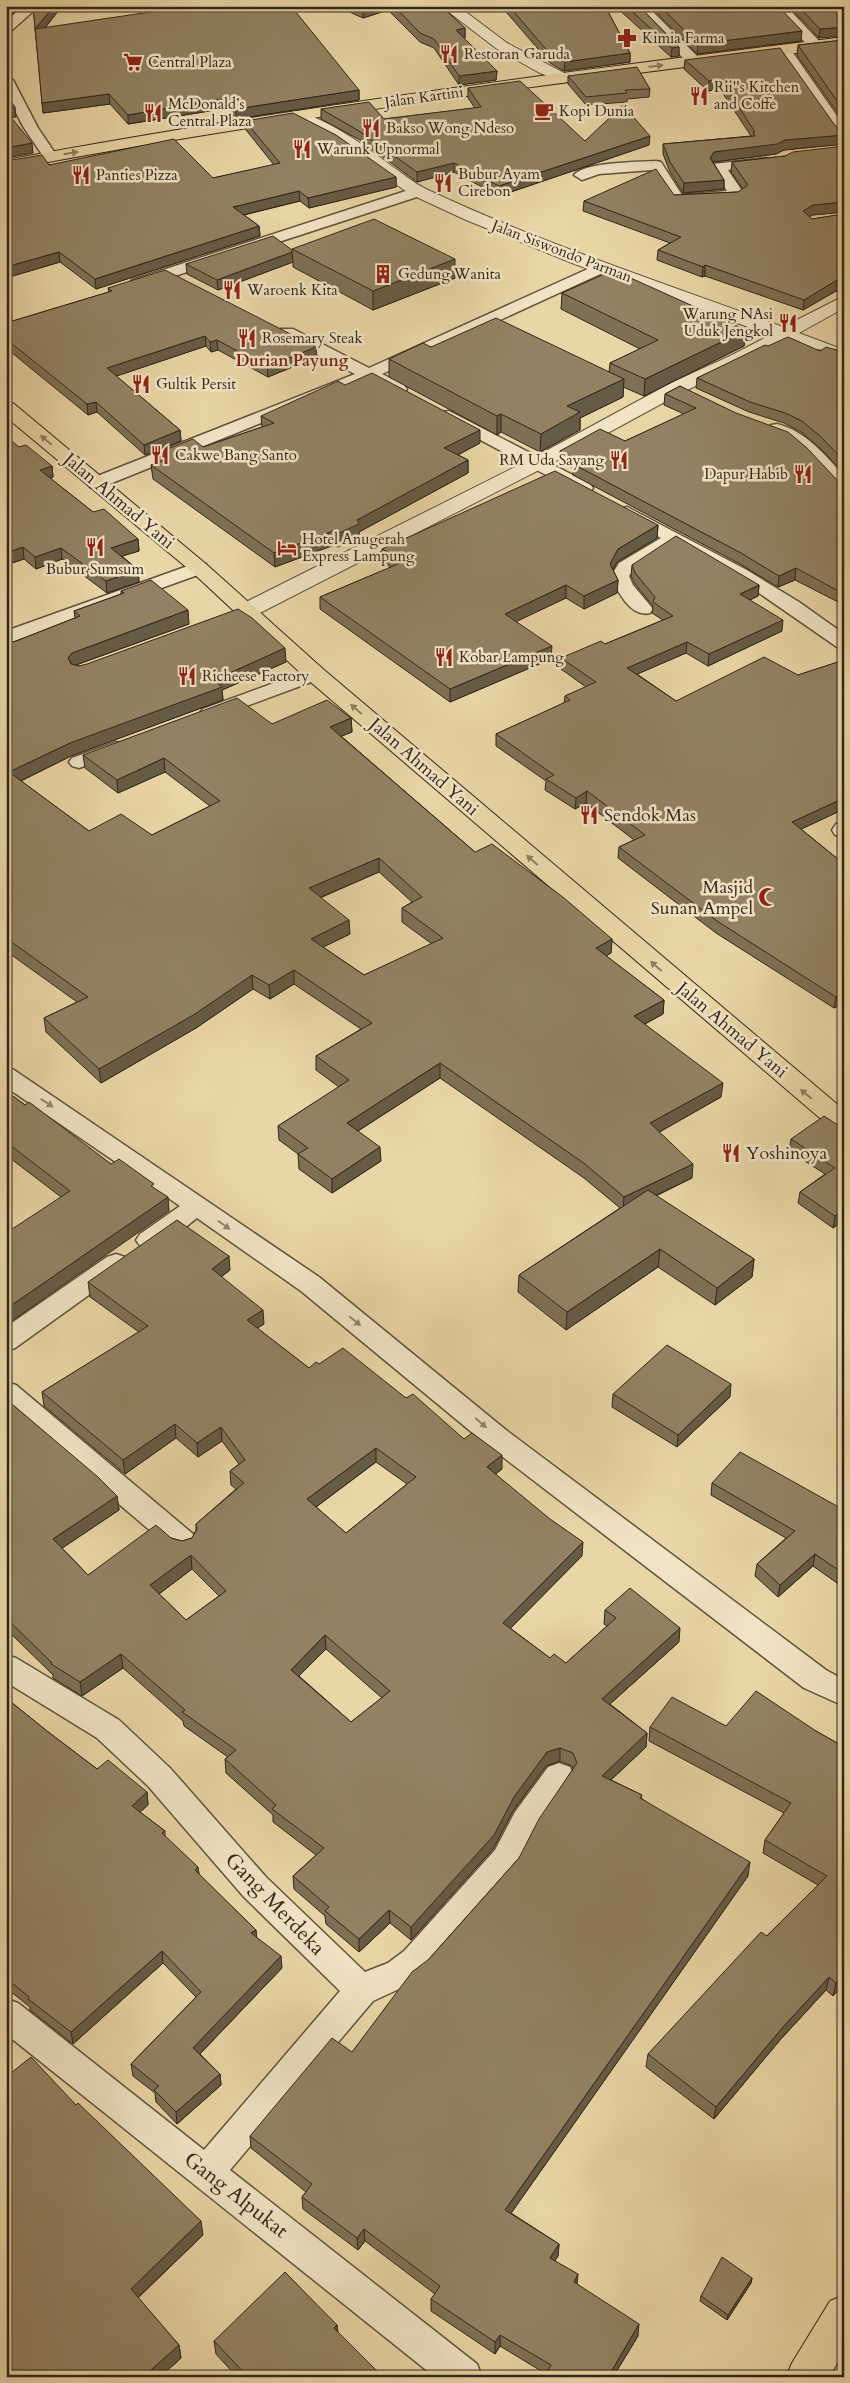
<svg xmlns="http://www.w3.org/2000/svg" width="850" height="2383" viewBox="0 0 850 2383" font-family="Cardo,serif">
	<rect width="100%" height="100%" fill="#e9d6a6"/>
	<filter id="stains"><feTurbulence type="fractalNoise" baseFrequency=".004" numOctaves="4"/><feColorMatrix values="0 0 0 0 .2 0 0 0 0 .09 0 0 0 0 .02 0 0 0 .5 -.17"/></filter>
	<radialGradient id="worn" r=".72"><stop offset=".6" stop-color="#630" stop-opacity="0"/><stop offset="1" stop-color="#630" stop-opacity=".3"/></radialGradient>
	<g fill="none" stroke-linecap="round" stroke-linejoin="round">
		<!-- minor casing -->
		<g stroke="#60523d" stroke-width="3">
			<g id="minor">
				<polygon points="24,6 39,6 11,31 6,32 6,21"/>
				<polygon points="632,6 647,6 699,58 701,61 699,64 689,64"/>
				<polygon points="771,6 786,6 821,43 823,46 821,49 811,49"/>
				<polygon points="784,46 789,47 844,126 844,141 839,140 777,50"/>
				<polygon points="6,76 13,80 38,128 57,156 55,159 45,159 24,128 6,94"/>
				<path d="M 766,158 L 773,162 L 771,165 L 728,170 L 745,195 L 737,200 L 673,203 L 652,170 L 599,174 L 582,180 L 574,175 C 584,162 639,162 656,161 L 661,162 L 682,195 L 727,191 L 711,167 L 713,164 Z"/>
				<polygon points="418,187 423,189 426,192 423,195 144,286 132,286 130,283 132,280"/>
				<polygon points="601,263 607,265 609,268 607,271 382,374 404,385 407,389 404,393 392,393 368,380 102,487 90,487 87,483 90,479 355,374 281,337 279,333 281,329 293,329 369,368"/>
				<polygon points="449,411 590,484 593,488 590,492 578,492 443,420 440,416 443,412"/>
				<path d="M 777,424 C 806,431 825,455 844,476 L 844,492 L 838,491 C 822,474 807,454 788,441 C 781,437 773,436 768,429 L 771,425 Z"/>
				<path d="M 627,507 L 745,569 L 799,602 L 844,634 L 844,649 L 837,647 L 759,593 L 675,546 L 633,571 L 629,576 L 633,585 L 653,609 L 650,613 C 631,618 617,591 611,576 L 619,563 L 661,538 L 621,517 L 618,513 L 621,509 Z"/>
				<polygon points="199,562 206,564 208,568 206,572 6,644 6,631"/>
				<polygon points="315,668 322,670 325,674 322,678 217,717 210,719 203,717 200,713 203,709"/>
				<polygon points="116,742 123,744 126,748 123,752 79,768 72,766 69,762 72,758"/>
				<polygon points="844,823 844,836 835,835 832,830 836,824"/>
				<path d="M 6,1068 L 14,1070 L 319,1277 L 506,1430 L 826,1670 L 844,1680 L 844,1706 L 804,1688 L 486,1444 L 301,1291 L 197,1218 C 181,1230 161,1252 140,1246 L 136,1240 L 140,1234 L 180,1206 L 6,1087 Z"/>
				<polygon points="116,1254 125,1257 129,1263 125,1269 15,1348 6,1351 6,1327 107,1257"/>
				<polygon points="6,1382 16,1385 193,1534 197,1542 193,1550 183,1553 173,1550 6,1408"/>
				<polygon points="6,1655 16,1658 119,1720 170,1768 266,1877 365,1972 388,1963 404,1951 495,1850 515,1812 548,1767 559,1763 570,1767 574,1776 537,1832 517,1870 428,1971 412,1983 373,2001 230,2170 477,2364 482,2377 435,2377 6,2034 6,1999 18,2003 204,2150 340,1991 244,1897 148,1786 97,1738 6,1682"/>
			</g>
		</g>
		<!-- tertiary casing -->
		<g stroke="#60523d" stroke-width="2">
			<g id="tertiary">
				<polygon points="441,6 458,6 507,43 568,75 571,78 563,83 538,72 497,49"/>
				<path d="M 295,111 C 330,120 364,145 393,167 C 405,175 415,184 428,190 C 543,244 664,283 783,327 L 844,296 L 844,308 L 799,333 L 844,350 L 844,362 L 786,341 L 746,363 L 685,391 L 545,467 L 256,615 L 248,616 L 240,615 L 237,610 L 240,605 L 531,459 L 671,383 L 732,355 L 770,335 L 572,263 L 466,220 L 410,194 L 337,143 L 289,119 L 287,116 L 289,113 Z"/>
			</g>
		</g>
		<!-- primary casing -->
		<g stroke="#33261a" stroke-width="2">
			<g id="primary">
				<polygon points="6,401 13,403 206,564 323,669 844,1110 844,1134 835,1131 307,679 192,572 6,417"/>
				<polygon points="844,2295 844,2352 829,2377 786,2377 792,2363 830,2301"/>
			</g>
		</g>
		<!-- trunk casing -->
		<g stroke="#33261a" stroke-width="2">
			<path id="trunk" d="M 844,37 L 844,47 C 564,82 284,117 6,170 L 6,160 C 284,108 564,72 844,37 Z"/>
		</g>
		<!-- minor -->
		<use href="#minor" fill="#f1e4c5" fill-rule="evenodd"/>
		<!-- tertiary -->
		<use href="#tertiary" fill="#f1e4c5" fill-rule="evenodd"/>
		<!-- primary -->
		<use href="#primary" fill="#e9d6a6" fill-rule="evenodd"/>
		<!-- trunk -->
		<use href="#trunk" fill="#e9d6a6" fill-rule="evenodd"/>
	</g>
	<!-- wall -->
	<g fill="#7e7055" stroke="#33261a" fill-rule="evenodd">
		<polygon points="33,6 62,6 45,28 359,90 359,100 236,119 228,108 128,124 110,104 43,113"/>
		<polygon points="336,6 441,6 465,28 465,38 464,38 497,71 496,80 459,85 434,48 420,42 388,10 363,18"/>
		<polygon points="501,6 605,6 630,53 630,62 564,71 550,63"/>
		<polygon points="615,6 639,6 679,47 679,56 671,57"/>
		<polygon points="650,6 778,6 801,41 697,54"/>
		<polygon points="789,6 844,6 819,38"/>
		<polygon points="844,40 844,122 797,55 798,45"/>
		<polygon points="685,60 839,131 844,132 844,144 784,150 776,154 713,162 724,180 724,189 683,193 670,172 663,154 663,144 751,136 720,89 708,91 684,69"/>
		<polygon points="568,76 650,89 649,97 627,99 627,102 586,105 568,84"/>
		<polygon points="468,88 585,141 649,145 499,196 454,172 417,182 360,140 321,119 321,109 384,119 475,108 468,98"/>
		<polygon points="245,121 396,177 396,187 309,208 300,201 244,215 259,226 260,236 96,289 60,262 6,278 6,161 213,178 274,165 246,130"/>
		<polygon points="844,146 844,212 812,215 810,217 812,219 844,214 844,294 836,291 803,310 705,276 702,277 657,260 658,250 670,243 583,211 584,201 674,195 738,192 743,189 731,172 732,162 785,156"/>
		<polygon points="292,249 455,278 373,310 293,267 293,262 218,290 187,274 186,264 292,250"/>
		<polygon points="108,288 317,357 268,377 218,350 211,352 206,346 116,376 180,430 181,441 145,455 97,412 88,415 6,348 6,323 109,292"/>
		<polygon points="562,293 746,330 744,346 644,396 623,387 623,397 580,418 580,430 540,452 501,432 497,435 389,377 389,359 431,347 609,372 610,363 640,349 561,309"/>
		<polygon points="768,346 844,352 844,473 820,448 801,432 784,423 749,412 696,388 697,378"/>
		<polygon points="680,386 838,481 844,482 844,615 841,614 842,604 795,580 778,587 740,564 573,475 573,468 559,461 560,451 625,441 684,414 664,405 665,394"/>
		<polygon points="261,416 480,443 458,455 468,460 468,473 359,532 359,537 338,547 334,545 275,567 153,479 151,465 157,463 157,453 203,447 262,427"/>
		<polygon points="19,447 52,466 53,477 50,478 93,512 138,539 139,551 122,556 138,570 139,582 107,593 62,559 36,569 24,559 6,565"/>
		<polygon points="658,525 657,538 617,562 613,570 618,580 617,593 584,609 566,598 516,621 551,659 450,702 320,609 320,597 391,567 382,562 382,549"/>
		<polygon points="632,565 759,585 758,596 750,600 782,631 708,666 686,653 637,674 676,701 798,675 844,660 844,809 801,829 844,864 844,1005 842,1004 834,1008 716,933 618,858 619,847 634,840 586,803 575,809 545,790 546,781 496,746 496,734 564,703 565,696 586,687 561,669 561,658 605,644 663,620 652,613 653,606 635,584 631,576"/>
		<path d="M 121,591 L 189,624 L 76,665 L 79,666 L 286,662 L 222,690 L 223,700 L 71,756 L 21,781 L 89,831 L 152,835 L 210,806 L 165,772 L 118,793 L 85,768 L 83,755 L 272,724 L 351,718 L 352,732 L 341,736 L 475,852 L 612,939 L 611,953 L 606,956 L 664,1000 L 663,1014 L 645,1024 L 721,1097 L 659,1132 L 692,1178 L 656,1196 L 754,1259 L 752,1277 L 715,1305 L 658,1267 L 566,1330 L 518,1292 L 519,1275 L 620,1208 L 584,1178 L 440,1078 L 358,1131 L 381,1161 L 332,1193 L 299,1169 L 298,1154 L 279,1140 L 278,1126 L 339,1087 L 316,1070 L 316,1056 L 361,1029 L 294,984 L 270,999 L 253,989 L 196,1028 L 101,1083 L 46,1032 L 44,1018 L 77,1002 L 6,951 L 6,645 L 75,618 L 74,611 L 121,594 ZM 379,872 L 412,902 L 402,908 L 402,922 L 432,944 L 364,975 L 323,947 L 350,934 L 320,898 Z"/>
		<polygon points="6,1091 25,1105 111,1164 154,1188 169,1211 61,1197 6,1155"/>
		<polygon points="844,1129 844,1220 833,1228 798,1203 800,1192 825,1174 789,1151 791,1139"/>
		<path d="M 230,1270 L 221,1277 L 264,1324 L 257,1328 L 309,1368 L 319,1364 L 406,1398 L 464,1439 L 502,1469 L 495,1474 L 582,1556 L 510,1628 L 550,1658 L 566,1663 L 607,1626 L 604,1624 L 605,1610 L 679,1642 L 610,1704 L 647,1733 L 646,1747 L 611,1780 L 642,1795 L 641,1798 L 748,1876 L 511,2213 L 559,2244 L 558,2256 L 555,2260 L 577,2285 L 638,2336 L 613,2377 L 544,2377 L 546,2374 L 500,2346 L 495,2354 L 431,2311 L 431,2299 L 435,2294 L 365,2241 L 358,2250 L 303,2209 L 302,2197 L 306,2192 L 251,2148 L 250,2136 L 352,2052 L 429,1959 L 519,1858 L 573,1769 L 572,1766 L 560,1761 L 546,1766 L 513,1811 L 493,1849 L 411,1940 L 390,1923 L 359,1952 L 326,1924 L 325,1916 L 294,1889 L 293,1876 L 316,1855 L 273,1822 L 273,1815 L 226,1773 L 225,1759 L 228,1757 L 184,1726 L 183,1721 L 123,1668 L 82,1696 L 53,1678 L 53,1675 L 6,1629 L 6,1399 L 117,1496 L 119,1510 L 62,1548 L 88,1575 L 171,1538 L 182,1541 L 192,1538 L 196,1530 L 196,1524 L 236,1489 L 231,1485 L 230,1471 L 239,1464 L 222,1441 L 198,1457 L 176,1438 L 125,1474 L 44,1406 L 42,1392 L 139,1332 L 90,1297 L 88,1282 ZM 376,1462 L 407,1484 L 346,1533 L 316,1507 ZM 192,1569 L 219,1596 L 186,1620 L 159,1594 ZM 326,1649 L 382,1698 L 351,1722 L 299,1676 Z"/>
		<polygon points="613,1394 730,1397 677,1447 612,1407"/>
		<polygon points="712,1483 844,1510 844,1588 813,1566 778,1597 755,1576 757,1564 786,1538 711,1495"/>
		<polygon points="6,1698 47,1731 97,1769 147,1792 148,1805 140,1812 165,1831 165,1836 199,1875 256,1930 256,1937 282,1968 200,2054 220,2074 221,2085 177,2124 156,2102 155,2093 133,2076 131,2064 196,1997 163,1963 73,2044 30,2010 30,2007 6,1988"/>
		<polygon points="726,1726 816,1731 844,1747 844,1985 833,1996 826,1990 780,2040 714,2119 646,2067 648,2054 818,1885 763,1853 765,1840 784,1813 649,1741 650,1727"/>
		<polygon points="6,2069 11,2073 76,2105 203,2235 138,2298 179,2345 181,2358 160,2377 6,2377 7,2214 6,2213"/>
		<polygon points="752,2278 751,2283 727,2320 700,2301 701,2296"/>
		<polygon points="337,2325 338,2332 383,2377 237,2377 216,2354 214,2341"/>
	</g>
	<!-- shaded-wall -->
	<g fill="#665b45" stroke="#33261a">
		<polygon points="10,6 22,6 6,20 6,10"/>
		<polygon points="54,6 62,6 36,39 35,29"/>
		<polygon points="371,6 388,6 388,10 363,18 363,9"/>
		<polygon points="844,27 844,36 819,38 820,29"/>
		<polygon points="465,28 465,38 456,39 456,30"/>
		<polygon points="802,31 801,41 697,54 698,44"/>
		<polygon points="679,47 679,56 671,57 672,48"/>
		<polygon points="630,53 630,62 564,71 565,62"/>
		<polygon points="497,71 496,80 459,85 459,76"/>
		<polygon points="721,79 720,89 708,91 709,81"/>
		<polygon points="359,90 359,100 236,119 236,109"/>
		<polygon points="109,94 110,104 43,113 42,103"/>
		<polygon points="227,98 228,108 128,124 128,115"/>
		<polygon points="15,107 16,117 6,118 6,108"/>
		<polygon points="844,135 844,144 784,150 776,154 713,162 710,158 714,152 785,140"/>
		<polygon points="650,136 649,145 499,196 499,186"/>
		<polygon points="32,143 33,153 6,158 6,148"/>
		<polygon points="454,163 454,172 417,182 417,172"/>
		<polygon points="396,177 396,187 309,208 308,198"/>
		<polygon points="724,180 724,189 683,193 684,183"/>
		<polygon points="299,191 300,201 234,217 233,207"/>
		<polygon points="844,202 844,212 812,215 802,221 803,211 813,205"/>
		<polygon points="259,226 260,236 96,289 95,279"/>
		<polygon points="59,252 60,262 6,278 6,267"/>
		<polygon points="292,252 293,262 218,290 217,280"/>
		<polygon points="455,259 455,278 373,310 373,291"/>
		<polygon points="705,265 705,276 702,277 703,267"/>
		<polygon points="837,280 836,291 803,310 804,300"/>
		<polygon points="746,330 744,346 644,396 645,379"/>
		<polygon points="205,336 206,346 108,379 107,368"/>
		<polygon points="217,340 218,350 211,352 210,342"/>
		<polygon points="316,347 317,357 268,377 267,367"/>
		<polygon points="624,379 623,397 580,418 580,430 540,452 541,434 567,406"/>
		<polygon points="96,402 97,412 88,415 87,404"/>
		<polygon points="501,414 501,432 497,435 497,416"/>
		<polygon points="180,430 181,441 145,455 144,445"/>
		<polygon points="480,430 480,443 444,462 444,448"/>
		<polygon points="468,460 468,473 359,532 359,537 338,547 337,534 357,520"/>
		<polygon points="52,466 53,477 41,481 40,470"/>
		<polygon points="658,525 657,538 617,562 609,577 610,564 618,549"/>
		<polygon points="333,531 334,545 275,567 274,553"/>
		<polygon points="138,539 139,551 112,559 111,548"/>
		<polygon points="23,547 24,559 6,565 6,553"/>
		<polygon points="61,548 62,559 36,569 35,557"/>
		<polygon points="796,568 795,580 778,587 779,576"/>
		<polygon points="138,570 139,582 107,593 106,581"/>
		<polygon points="618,580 617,593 584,609 584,596"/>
		<polygon points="566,585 566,598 505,627 505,614"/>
		<polygon points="759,585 758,596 739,605 740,594"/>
		<polygon points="188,610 189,624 73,666 68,658 72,653"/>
		<polygon points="783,620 782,631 708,666 709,654"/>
		<polygon points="687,642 686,653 626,679 627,668"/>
		<polygon points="552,646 551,659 450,702 450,689"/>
		<polygon points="285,648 286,662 222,690 223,700 71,756 10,786 9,772 70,743 214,680"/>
		<polygon points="351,718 352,732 330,741 330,727"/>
		<polygon points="164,758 165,772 118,793 117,780"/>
		<polygon points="587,791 586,803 575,809 576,798"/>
		<polygon points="844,798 844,809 791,834 792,822"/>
		<polygon points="379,858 379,872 309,902 309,888"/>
		<polygon points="349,920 350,934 311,953 311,939"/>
		<polygon points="612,939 611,953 595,962 596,948"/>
		<polygon points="294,970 294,984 270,999 269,985"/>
		<polygon points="252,975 253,989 196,1028 101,1083 99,1069"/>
		<polygon points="844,992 842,1004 834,1008 836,997"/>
		<polygon points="664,1000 663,1014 633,1030 634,1016"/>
		<polygon points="440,1063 440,1078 347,1138 347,1123"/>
		<polygon points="723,1083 721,1097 649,1138 650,1123"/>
		<polygon points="380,1147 381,1161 332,1193 332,1179"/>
		<polygon points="693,1164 692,1178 623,1211 624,1197"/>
		<polygon points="168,1197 169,1211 6,1325 6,1309"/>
		<polygon points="844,1210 844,1220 833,1228 835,1216"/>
		<polygon points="660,1249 658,1267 566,1330 567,1312"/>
		<polygon points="229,1256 230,1270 213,1283 212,1269"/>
		<polygon points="754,1259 752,1277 715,1305 717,1288"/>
		<polygon points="263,1310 264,1324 248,1334 247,1320"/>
		<polygon points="731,1384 730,1397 677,1447 678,1435"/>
		<polygon points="175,1424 176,1438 125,1474 123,1460"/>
		<polygon points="221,1427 222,1441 198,1457 197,1443"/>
		<polygon points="376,1448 376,1462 308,1513 307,1499"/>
		<polygon points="502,1455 502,1469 487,1481 487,1467"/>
		<polygon points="117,1496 119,1510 55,1553 53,1539"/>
		<polygon points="583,1542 582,1556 502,1637 503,1623"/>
		<polygon points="815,1554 813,1566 778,1597 780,1585"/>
		<polygon points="191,1555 192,1569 152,1599 150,1585"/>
		<polygon points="680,1628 679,1642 601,1712 602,1699"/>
		<polygon points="325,1635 326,1649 291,1684 291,1670"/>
		<polygon points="121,1654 123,1668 82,1696 80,1682"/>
		<polygon points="647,1733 646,1747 601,1789 602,1776"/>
		<polygon points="560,1748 560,1761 546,1766 513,1811 493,1849 411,1940 411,1927 547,1752"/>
		<polygon points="147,1792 148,1805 133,1818 132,1806"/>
		<polygon points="750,1862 748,1876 505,2222 505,2210"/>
		<polygon points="198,1867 200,1879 195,1870"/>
		<polygon points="389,1910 390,1923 359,1952 359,1939"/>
		<polygon points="256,1930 257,1942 251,1933"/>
		<polygon points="162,1951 163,1963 73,2044 71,2032"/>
		<polygon points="281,1956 282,1968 195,2059 193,2048"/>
		<polygon points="844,1976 844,1985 833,1996 836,1983"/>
		<polygon points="829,1977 826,1990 780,2040 714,2119 716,2107 783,2027"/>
		<polygon points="220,2074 221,2085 177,2124 176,2112"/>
		<polygon points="201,2221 203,2235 133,2302 131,2289"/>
		<polygon points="364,2229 365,2241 358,2250 357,2238"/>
		<polygon points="559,2244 558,2256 549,2270 550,2258"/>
		<polygon points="578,2274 577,2286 574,2282"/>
		<polygon points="752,2278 751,2283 727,2320 728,2315"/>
		<polygon points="639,2324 638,2336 613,2377 608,2377"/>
		<polygon points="337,2325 338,2338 334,2328"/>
		<polygon points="500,2335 500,2346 495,2354 495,2342"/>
		<polygon points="179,2345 181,2358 160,2377 143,2377"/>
	</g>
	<!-- building -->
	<g fill="#928263" stroke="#33261a" fill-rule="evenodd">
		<polygon points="33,6 54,6 35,29 191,6 291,6 359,90 236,109 227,98 128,115 109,94 42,103"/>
		<polygon points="357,6 371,6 363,9"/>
		<polygon points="394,6 441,6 465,28 456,30 497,71 459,76 434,39 420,33"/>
		<polygon points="509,6 605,6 630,53 565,62 550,54"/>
		<polygon points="626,6 639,6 679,47 672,48"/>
		<polygon points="660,6 778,6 802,31 698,44"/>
		<polygon points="798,6 844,6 844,27 820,29"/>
		<polygon points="844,40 844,111 798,45"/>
		<polygon points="780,48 839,131 844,132 844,135 785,140 777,144 714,152 710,158 724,180 684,183 670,162 663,144 755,136 753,132 755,132 721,79 709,81 685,60"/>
		<polygon points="637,67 650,89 625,90 627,93 586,97 568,76"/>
		<polygon points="520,81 585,141 623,105 650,136 499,186 454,163 417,172 359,131 321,109 369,102 384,119 481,107 468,88"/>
		<polygon points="6,94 15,107 6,108"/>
		<polygon points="6,111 32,143 6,148"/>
		<polygon points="293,113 336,135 396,177 308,198 299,191 233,207 259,226 95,279 59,252 6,267 6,161 42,155 49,165 174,139 213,178 280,163 245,121"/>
		<polygon points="844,146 844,202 813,205 803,211 812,219 844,214 844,284 837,280 804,300 705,265 703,267 658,250 681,237 584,201 656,169 674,195 738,192 748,185 732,162 785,156 793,152"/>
		<polygon points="374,219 455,259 373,291 292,249"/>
		<polygon points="273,236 292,250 292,252 217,280 186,264"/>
		<polygon points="165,270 316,347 267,367 217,340 210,342 205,336 107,368 180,430 144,445 96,402 87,404 6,339 6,323 112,291 108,288"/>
		<polygon points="613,270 746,330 645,379 610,363 658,340 562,293"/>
		<polygon points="496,318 624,379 567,406 580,412 541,434 501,414 497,416 389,359 423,343 431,347"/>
		<polygon points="788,337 820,351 826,347 844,352 844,461 821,437 802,421 785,413 750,402 697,378 765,345 768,346"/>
		<polygon points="372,373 480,430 444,448 468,460 357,520 359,524 337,534 333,531 274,553 151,465 165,460 157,453 193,439 203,447 274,423 261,416 338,381 345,385"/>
		<polygon points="680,386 736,413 788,432 807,448 838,481 844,482 844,594 796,568 779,576 741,553 573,464 581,461 560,451 600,429 625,441 696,408 665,394"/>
		<polygon points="6,436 19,447 26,445 52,466 40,470 93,512 104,509 138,539 111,548 138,570 106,581 61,548 35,557 23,547 6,553"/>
		<polygon points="555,471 658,525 618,549 610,564 618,580 584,596 566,585 505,614 552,646 450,689 320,597 405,561 382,549"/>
		<polygon points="676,536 759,585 740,594 783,620 709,654 687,642 627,668 676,701 764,657 798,675 844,660 844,798 792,822 844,864 844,992 836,997 717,921 619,847 645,835 587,791 576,798 546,779 554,775 496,734 570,700 565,696 596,682 561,658 601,641 605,644 673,616 653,602 655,597 635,573 632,565"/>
		<path d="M 151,580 L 188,610 L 72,653 L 68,658 L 71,664 L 79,666 L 87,664 L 238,609 L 252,618 L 285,648 L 214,680 L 222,687 L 70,743 L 9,772 L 89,831 L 121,814 L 152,835 L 220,801 L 164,758 L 117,780 L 83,755 L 237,698 L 272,724 L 327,700 L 351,718 L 330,727 L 475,852 L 492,844 L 564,898 L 612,939 L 596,948 L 664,1000 L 634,1016 L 723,1083 L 650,1123 L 693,1164 L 624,1197 L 585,1164 L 440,1063 L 347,1123 L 380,1147 L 332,1179 L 298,1154 L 308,1148 L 278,1126 L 349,1080 L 316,1056 L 372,1023 L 294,970 L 269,985 L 252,975 L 195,1014 L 99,1069 L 44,1018 L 88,997 L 6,938 L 6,885 L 13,882 L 6,877 L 6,806 L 8,805 L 6,804 L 6,645 L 80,616 L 74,611 L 124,593 L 121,591 ZM 379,858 L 422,897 L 402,908 L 443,938 L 364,975 L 311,939 L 349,920 L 309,888 Z"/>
		<polygon points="6,1091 25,1105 29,1102 111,1164 119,1159 154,1184 151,1186 168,1197 6,1309 6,1233 70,1191 6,1142"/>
		<polygon points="824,1116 844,1129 844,1210 835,1216 800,1192 835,1168 791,1139"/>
		<polygon points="648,1190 754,1259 717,1288 660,1249 567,1312 519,1275"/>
		<path d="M 177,1220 L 229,1256 L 212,1269 L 263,1310 L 247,1320 L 309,1368 L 316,1362 L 319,1364 L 343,1348 L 406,1398 L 413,1394 L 464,1439 L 472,1433 L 502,1455 L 487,1467 L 550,1519 L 583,1542 L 503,1623 L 550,1658 L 554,1654 L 566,1663 L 616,1618 L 605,1610 L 630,1588 L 680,1628 L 602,1699 L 647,1733 L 602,1776 L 642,1795 L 640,1798 L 750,1862 L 505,2210 L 559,2244 L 550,2258 L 578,2274 L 574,2282 L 639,2324 L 608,2377 L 544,2377 L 551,2365 L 500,2335 L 495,2342 L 431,2299 L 440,2286 L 364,2229 L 357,2238 L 302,2197 L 312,2184 L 250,2136 L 332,2038 L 352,2052 L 412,1972 L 429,1959 L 519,1858 L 539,1819 L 577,1763 L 573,1753 L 560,1748 L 547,1752 L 514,1797 L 494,1835 L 411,1927 L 389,1910 L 359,1939 L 325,1911 L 329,1907 L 293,1876 L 324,1848 L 272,1809 L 276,1805 L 225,1759 L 236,1750 L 182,1712 L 185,1710 L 121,1654 L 80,1682 L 51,1664 L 52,1663 L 6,1618 L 6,1399 L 98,1477 L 117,1496 L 53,1539 L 88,1575 L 156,1525 L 171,1538 L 182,1541 L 192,1538 L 197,1529 L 196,1524 L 244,1483 L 230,1471 L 245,1460 L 221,1427 L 197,1443 L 175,1424 L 123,1460 L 42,1392 L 148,1326 L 88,1282 ZM 376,1448 L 416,1477 L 346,1533 L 307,1499 ZM 191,1555 L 226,1591 L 186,1620 L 150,1585 ZM 325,1635 L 390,1691 L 351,1722 L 291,1670 Z"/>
		<polygon points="667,1345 731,1384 678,1435 613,1394"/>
		<polygon points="740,1452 844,1510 844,1574 815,1554 780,1585 757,1564 795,1531 712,1483"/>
		<polygon points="756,1691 816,1731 844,1747 844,1976 836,1983 829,1977 783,2027 716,2107 648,2054 761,1932 767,1936 827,1876 765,1840 791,1803 650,1727 672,1697 726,1726"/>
		<polygon points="6,1698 47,1731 97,1769 108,1760 147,1792 132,1806 165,1831 162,1833 198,1867 195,1870 256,1930 251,1933 281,1956 193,2048 220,2074 176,2112 154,2090 159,2086 131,2064 201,1992 162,1951 71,2032 28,1999 29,1997 6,1978"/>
		<polygon points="31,2057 76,2105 78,2103 201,2221 131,2289 179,2345 143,2377 6,2377 6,2215 12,2210 6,2203 6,2069 11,2073"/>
		<polygon points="722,2257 752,2278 728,2315 701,2296"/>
		<polygon points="285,2272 337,2325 334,2328 383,2377 248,2377 214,2341"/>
	</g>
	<!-- one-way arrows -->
	<defs><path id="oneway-solid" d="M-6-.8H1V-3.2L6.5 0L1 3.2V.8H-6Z" transform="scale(1.25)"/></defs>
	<g fill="#8e7e60">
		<use href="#oneway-solid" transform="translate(656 66) rotate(-7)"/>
		<use href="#oneway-solid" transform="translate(71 153) rotate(-9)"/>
		<use href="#oneway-solid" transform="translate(46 440) rotate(-140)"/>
		<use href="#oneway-solid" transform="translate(356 709) rotate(-139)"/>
		<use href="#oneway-solid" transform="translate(532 860) rotate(-139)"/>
		<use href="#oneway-solid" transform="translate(656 966) rotate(-139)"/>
		<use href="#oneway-solid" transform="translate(806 1094) rotate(-140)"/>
	</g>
	<g fill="#928570">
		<use href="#oneway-solid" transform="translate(47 1103) rotate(33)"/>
		<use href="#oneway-solid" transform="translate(224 1225) rotate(35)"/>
		<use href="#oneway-solid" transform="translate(355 1321) rotate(39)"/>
		<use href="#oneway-solid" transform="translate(481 1423) rotate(41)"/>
	</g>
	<!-- icons -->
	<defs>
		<g id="pharmacy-bare" transform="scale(1.5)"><path d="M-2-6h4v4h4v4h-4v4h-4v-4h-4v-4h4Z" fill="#8f2418" stroke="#f1e4c5" stroke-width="2.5" paint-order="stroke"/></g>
		<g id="restaurant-bare" transform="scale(1.5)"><path d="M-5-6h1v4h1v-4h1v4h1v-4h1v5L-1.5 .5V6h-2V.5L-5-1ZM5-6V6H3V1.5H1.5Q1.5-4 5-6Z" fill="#8f2418" stroke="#f1e4c5" stroke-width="2.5" paint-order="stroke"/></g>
		<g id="supermarket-bare" transform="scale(1.5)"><path d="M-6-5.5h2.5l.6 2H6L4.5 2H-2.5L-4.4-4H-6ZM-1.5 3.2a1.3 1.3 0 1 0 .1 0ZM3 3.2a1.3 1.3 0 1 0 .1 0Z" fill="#8f2418" stroke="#f1e4c5" stroke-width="2.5" paint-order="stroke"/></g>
		<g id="cafe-bare" transform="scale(1.5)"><path d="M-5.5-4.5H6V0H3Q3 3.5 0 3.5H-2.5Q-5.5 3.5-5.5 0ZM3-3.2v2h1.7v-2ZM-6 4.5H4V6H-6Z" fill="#8f2418" stroke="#f1e4c5" stroke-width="2.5" paint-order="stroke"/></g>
		<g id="building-bare" transform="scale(1.5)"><path d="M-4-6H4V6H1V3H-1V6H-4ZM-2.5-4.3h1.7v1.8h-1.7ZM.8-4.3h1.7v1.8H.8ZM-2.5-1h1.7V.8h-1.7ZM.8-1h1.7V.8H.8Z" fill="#8f2418" stroke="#f1e4c5" stroke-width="2.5" paint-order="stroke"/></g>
		<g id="hotel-bare" transform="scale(1.5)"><path d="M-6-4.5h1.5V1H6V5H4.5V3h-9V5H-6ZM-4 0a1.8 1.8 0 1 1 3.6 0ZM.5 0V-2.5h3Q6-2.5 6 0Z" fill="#8f2418" stroke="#f1e4c5" stroke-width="2.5" paint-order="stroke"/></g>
		<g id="mosque-bare" transform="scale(1.5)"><path d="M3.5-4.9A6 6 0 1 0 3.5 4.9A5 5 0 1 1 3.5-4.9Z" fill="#8f2418" stroke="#f1e4c5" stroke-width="2.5" paint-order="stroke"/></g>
	</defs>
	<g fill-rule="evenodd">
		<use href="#pharmacy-bare" x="627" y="38"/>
		<use href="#restaurant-bare" x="449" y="54"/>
		<use href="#supermarket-bare" x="133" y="62"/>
		<use href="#restaurant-bare" x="699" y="96"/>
		<use href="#cafe-bare" x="544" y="111"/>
		<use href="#restaurant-bare" x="153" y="113"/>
		<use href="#restaurant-bare" x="371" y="128"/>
		<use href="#restaurant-bare" x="302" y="149"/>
		<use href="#restaurant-bare" x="81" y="175"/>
		<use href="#restaurant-bare" x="443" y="183"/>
		<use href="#building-bare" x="383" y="274"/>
		<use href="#restaurant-bare" x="232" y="290"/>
		<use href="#restaurant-bare" x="788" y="323"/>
		<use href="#restaurant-bare" x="247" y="338"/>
		<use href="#restaurant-bare" x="141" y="384"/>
		<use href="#restaurant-bare" x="160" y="455"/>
		<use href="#restaurant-bare" x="619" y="460"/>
		<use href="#restaurant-bare" x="803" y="474"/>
		<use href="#restaurant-bare" x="95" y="547"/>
		<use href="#hotel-bare" x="287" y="548"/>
		<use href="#restaurant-bare" x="444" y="657"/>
		<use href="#restaurant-bare" x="187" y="676"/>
		<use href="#restaurant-bare" x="589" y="815"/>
		<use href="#mosque-bare" x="768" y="897"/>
		<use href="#restaurant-bare" x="731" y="1153"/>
	</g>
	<g text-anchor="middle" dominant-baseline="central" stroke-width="5" stroke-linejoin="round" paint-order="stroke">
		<!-- far-poi labels -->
		<g font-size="15" fill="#33261a" stroke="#f1e4c5" text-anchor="start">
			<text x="642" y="38">Kimia Farma</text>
			<text x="464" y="54">Restoran Garuda</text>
			<text x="148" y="62">Central Plaza</text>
			<text x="714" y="87">Rii''s Kitchen<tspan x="714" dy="17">and Coffe</tspan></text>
			<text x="168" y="104">McDonald’s<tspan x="168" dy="17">Central Plaza</tspan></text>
			<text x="559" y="111">Kopi Dunia</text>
			<text x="386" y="128">Bakso Wong Ndeso</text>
			<text x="317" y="149">Warunk Upnormal</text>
			<text x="458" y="174">Bubur Ayam<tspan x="458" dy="17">Cirebon</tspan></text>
			<text x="96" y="175">Panties Pizza</text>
			<text x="398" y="274">Gedung Wanita</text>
			<text x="247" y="290">Waroenk Kita</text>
			<text x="773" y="314" text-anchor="end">Warung NAsi<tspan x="773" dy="17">Uduk Jengkol</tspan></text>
			<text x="262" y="338">Rosemary Steak</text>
			<text x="156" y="384">Gultik Persit</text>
			<text x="175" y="455">Cakwe Bang Santo</text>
			<text x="604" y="460" text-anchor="end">RM Uda Sayang</text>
			<text x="788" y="474" text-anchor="end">Dapur Habib</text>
			<text x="302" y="539">Hotel Anugerah<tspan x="302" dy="17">Express Lampung</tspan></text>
			<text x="95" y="569" text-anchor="middle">Bubur Sumsum</text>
			<text x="459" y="657">Kobar Lampung</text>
			<text x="202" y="676">Richeese Factory</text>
		</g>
		<!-- far-street labels -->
		<g font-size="15" fill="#33261a" stroke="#f1e4c5">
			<text transform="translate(424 97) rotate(-8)">Jalan Kartini</text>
			<text transform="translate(562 251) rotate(21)">Jalan Siswondo Parman</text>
		</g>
		<!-- far-quarter labels -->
		<g font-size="16" font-weight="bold" fill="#7a1f14" stroke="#f1e4c5">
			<text x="292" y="361">Durian Payung</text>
		</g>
		<!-- street labels -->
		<g font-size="18" fill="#33261a" stroke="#f1e4c5">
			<text transform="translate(119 501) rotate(40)">Jalan Ahmad Yani</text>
			<text transform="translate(424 767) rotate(41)">Jalan Ahmad Yani</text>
			<text transform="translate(732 1030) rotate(40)">Jalan Ahmad Yani</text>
		</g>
		<!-- poi labels -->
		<g font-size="18" fill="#33261a" stroke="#f1e4c5" text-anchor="start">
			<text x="604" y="815">Sendok Mas</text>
			<text x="753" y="887" text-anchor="end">Masjid<tspan x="753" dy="21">Sunan Ampel</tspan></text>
			<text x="746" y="1153">Yoshinoya</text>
		</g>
		<!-- near-street labels -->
		<g font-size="21" fill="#33261a" stroke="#f1e4c5">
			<text transform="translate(275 1904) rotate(46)">Gang Merdeka</text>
			<text transform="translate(236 2195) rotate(38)">Gang Alpukat</text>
		</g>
	</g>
	<!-- margin -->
	<rect width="850" height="2383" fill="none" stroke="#e9d6a6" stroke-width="25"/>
	<rect x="8" y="8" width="835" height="2368" fill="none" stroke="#33261a" stroke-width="2.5"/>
	<rect x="12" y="12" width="825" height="2358" fill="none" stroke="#33261a"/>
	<rect width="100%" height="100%" filter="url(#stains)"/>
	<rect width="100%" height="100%" fill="url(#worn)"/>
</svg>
